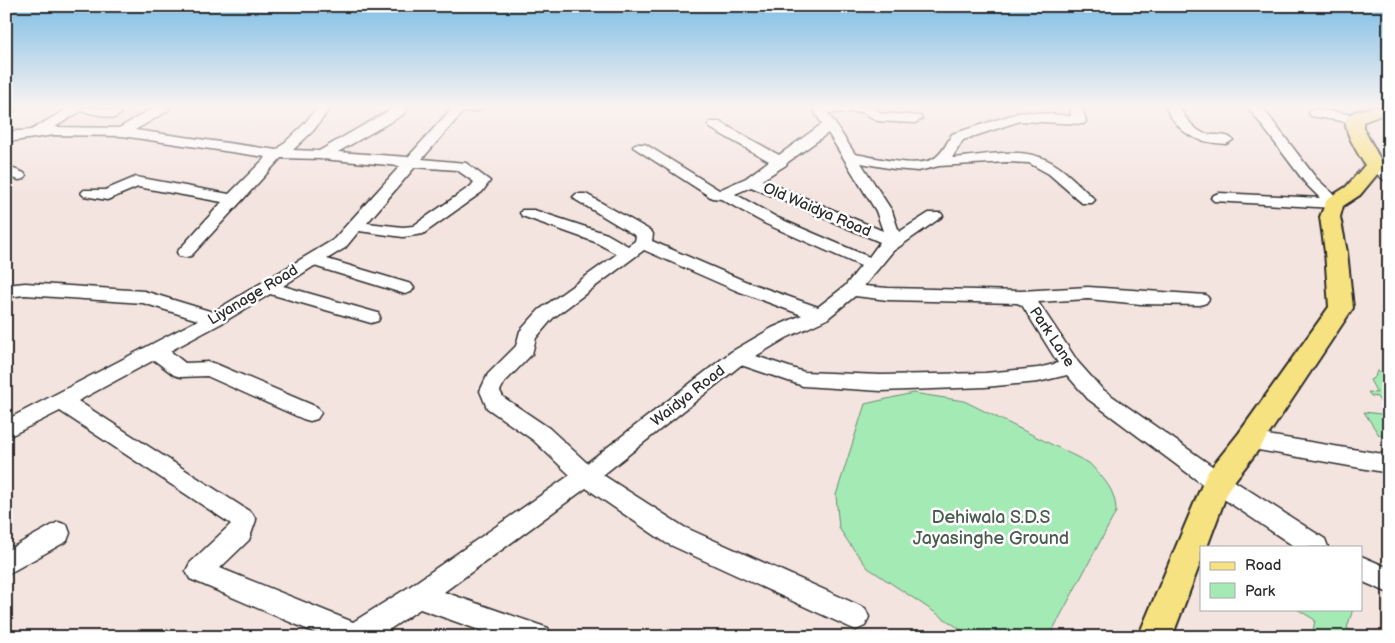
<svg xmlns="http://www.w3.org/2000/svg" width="1395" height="643" viewBox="0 0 1395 643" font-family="'Balsamiq Sans',sans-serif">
	<rect width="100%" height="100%" fill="#f4e4e0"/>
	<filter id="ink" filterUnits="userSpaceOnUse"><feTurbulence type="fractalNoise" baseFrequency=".02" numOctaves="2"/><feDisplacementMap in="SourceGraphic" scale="10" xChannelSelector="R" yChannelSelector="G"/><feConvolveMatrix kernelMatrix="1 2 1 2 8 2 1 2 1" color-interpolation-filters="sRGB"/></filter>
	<g filter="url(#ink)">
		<!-- green -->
		<g fill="#a4eab5" stroke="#688a70">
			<polygon points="1377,371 1389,373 1389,414 1377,397 1371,396 1368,392 1377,393 1370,380 1375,377"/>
			<path d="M 913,393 L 964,401 L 1089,463 C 1104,479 1116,490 1116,512 L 1049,637 L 972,637 L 868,568 L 851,546 L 839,528 L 836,495 L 865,404 Z"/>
			<polygon points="1364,412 1389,415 1389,437 1379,435"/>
			<polygon points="1297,609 1353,609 1347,628 1361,637 1312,637 1315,620"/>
		</g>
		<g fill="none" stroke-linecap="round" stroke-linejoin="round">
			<!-- minor casing -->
			<g stroke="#2b2b2b" stroke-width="3">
				<g id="minor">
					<path d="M 70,107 L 97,107 L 119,111 L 121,114 L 114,118 L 81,111 L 55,127 L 119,128 L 155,107 L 170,107 L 169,110 L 135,130 L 277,150 L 303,125 L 318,107 L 331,107 L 313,131 L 293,150 L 319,151 L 395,107 L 408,107 L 404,114 L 338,152 L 408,157 L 453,107 L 484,107 L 477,111 L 463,112 L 422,159 L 466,163 L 490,181 L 482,192 L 423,234 L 403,237 L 359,231 L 345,248 L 327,259 L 411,284 L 414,288 L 411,292 L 405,294 L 314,266 L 283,286 L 378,313 L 380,317 L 378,321 L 371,323 L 270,294 L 222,323 L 170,351 L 185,363 L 209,362 L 216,364 L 317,407 L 321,413 L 317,419 L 310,421 L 303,419 L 207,376 L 181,377 L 174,375 L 154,360 L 78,401 L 252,513 L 256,520 L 249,540 L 220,568 L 353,622 L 409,587 L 570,475 L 533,440 L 487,408 L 480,391 L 488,374 L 516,346 L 520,331 L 539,310 L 617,254 L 595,242 L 522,216 L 520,213 L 522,210 L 534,210 L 607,234 L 628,246 L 635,241 L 636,236 L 576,200 L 573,197 L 576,194 L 586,194 L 651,231 L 653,234 L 652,241 L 747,282 L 818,307 L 845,286 L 861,266 L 766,224 L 721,199 L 712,198 L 633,147 L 635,144 L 645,144 L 719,190 L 746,178 L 769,161 L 710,128 L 708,125 L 710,122 L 720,122 L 779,155 L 822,124 L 812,107 L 872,107 L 881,113 L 920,116 L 922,119 L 915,123 L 878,121 L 862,112 L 828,113 L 855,154 C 875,157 919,170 936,157 C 944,151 947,142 952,134 L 1018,113 L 1029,112 L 1071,116 L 1070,107 L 1082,107 L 1086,121 L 1084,124 L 1020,121 L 963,140 L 952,158 C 982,156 1019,146 1047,160 C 1064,168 1078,184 1092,197 L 1095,200 L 1092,203 L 1082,203 L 1049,174 L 1029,163 L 1007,162 L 939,166 L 918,171 L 894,169 L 861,163 L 892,211 L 899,232 L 929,213 L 941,213 L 943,216 L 893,251 L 864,286 L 888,288 L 1021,291 L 1088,287 L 1206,295 L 1209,299 L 1206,303 L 1200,305 L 1141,304 L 1088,299 L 1038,302 L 1078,362 L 1102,389 L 1225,475 L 1325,539 L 1328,547 L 1295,547 L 1209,489 L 1088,399 L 1067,375 L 1038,382 L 985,387 L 881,391 L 803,386 L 741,365 L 603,475 L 684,527 L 865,608 L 869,617 L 865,626 L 856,630 L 847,626 L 666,543 L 586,488 L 444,592 L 548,628 L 551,637 L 499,637 L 420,609 L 378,637 L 325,637 L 190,579 L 186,571 L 190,563 L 231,524 L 60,411 L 6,438 L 6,420 L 198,320 L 143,303 L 25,295 L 6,297 L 6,285 L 25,283 L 144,291 L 213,312 L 333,240 L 400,166 L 322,159 L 281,158 L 191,256 L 185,257 L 179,256 L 177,252 L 222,202 L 138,187 L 107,200 L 84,196 L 81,193 L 84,190 L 105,190 L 136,177 L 229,194 L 266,157 L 122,136 L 54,135 L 14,141 L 6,140 L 6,132 L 31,130 ZM 828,133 L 876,211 L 883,231 L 762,180 L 786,165 L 788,162 ZM 415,167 L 457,170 L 474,182 L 471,186 L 413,226 L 403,227 L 367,223 ZM 751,187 L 880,242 L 869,257 L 778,218 L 735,194 ZM 644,250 L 735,290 L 802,315 L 772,328 L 731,352 L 587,463 L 549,428 L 503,397 L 500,391 L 504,383 L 532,354 L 536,338 L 553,318 ZM 855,296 L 888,300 L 1017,303 L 1022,305 L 1058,363 L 1038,368 L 985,373 L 881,375 L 804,372 L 756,356 L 786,338 L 827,319 Z"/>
					<path d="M 1165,107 L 1178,107 C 1185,116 1192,128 1203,133 C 1212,137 1226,132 1233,140 L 1226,144 C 1194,142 1181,135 1165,107 Z"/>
					<polygon points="1248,107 1262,107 1316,178 1340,200 1342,203 1340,206 1334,208 1214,201 1211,198 1214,195 1219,193 1320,198 1306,184"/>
					<polygon points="1316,109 1354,115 1361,119 1354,123 1311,116 1309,113 1311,110"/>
					<polygon points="1375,162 1389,170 1389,181 1384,180 1368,166 1370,163"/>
					<polygon points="6,166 24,173 26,176 24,179 19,180 6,176"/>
					<polygon points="1249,432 1389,455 1389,473 1241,447 1238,441 1241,435"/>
					<polygon points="58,522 67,525 70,533 67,541 6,575 6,551"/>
					<polygon points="1361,556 1389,568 1389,593 1361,581"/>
				</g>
			</g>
			<!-- major casing -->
			<g stroke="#2b2b2b" stroke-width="4">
				<g id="major">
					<polygon points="6,107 16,107 14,111 6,112"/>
					<path d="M 1372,107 L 1389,107 L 1389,112 L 1363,122 L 1363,128 L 1384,166 L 1360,195 L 1343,206 L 1340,217 L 1347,252 L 1353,308 L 1259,449 L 1229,488 L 1207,547 L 1201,547 L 1201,561 L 1172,637 L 1138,637 L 1207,473 L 1239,433 L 1329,307 L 1325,252 L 1320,217 L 1327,199 L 1346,187 L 1365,165 C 1360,156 1337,122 1349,115 C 1355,111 1365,109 1372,107 Z"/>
				</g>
			</g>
			<!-- minor -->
			<use href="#minor" fill="#fff" fill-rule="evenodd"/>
			<!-- major -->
			<use href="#major" fill="#f7e281" fill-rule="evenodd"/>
		</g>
	</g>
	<!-- sky -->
	<linearGradient id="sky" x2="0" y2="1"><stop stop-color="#7fbee6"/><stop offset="0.54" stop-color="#faf3f1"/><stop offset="1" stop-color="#faf3f1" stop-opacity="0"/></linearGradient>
	<rect width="1395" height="197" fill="url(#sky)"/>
	<g text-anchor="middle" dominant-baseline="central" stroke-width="5" stroke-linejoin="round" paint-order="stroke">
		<!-- street labels -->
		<g font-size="15" fill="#2b2b2b" stroke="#fff">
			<text transform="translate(817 210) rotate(23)">Old Waidya Road</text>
			<text transform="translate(253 295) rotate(-31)">Liyanage Road</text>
			<text transform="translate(1052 337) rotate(56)">Park Lane</text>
			<text transform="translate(688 396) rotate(-38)">Waidya Road</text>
		</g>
		<!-- near-park labels -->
		<g font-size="18" fill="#495b4e" stroke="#fff">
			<text x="991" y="517">Dehiwala S.D.S<tspan x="991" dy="21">Jayasinghe Ground</tspan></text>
		</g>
	</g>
	<!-- margin -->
	<rect width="1395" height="643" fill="none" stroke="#fff" stroke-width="25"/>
	<rect x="12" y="12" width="1370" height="618" fill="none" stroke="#2b2b2b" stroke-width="2" filter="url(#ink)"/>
	<!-- legend -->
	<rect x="1200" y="546" width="162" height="65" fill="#ffffff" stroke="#aaaaaa"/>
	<rect x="1210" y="562" width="25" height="8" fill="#f7e281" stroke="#aaaaaa"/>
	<text x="1245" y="570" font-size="15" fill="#2b2b2b">Road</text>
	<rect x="1210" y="583" width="25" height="15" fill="#a4eab5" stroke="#aaaaaa"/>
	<text x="1245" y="596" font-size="15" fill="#2b2b2b">Park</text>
</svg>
